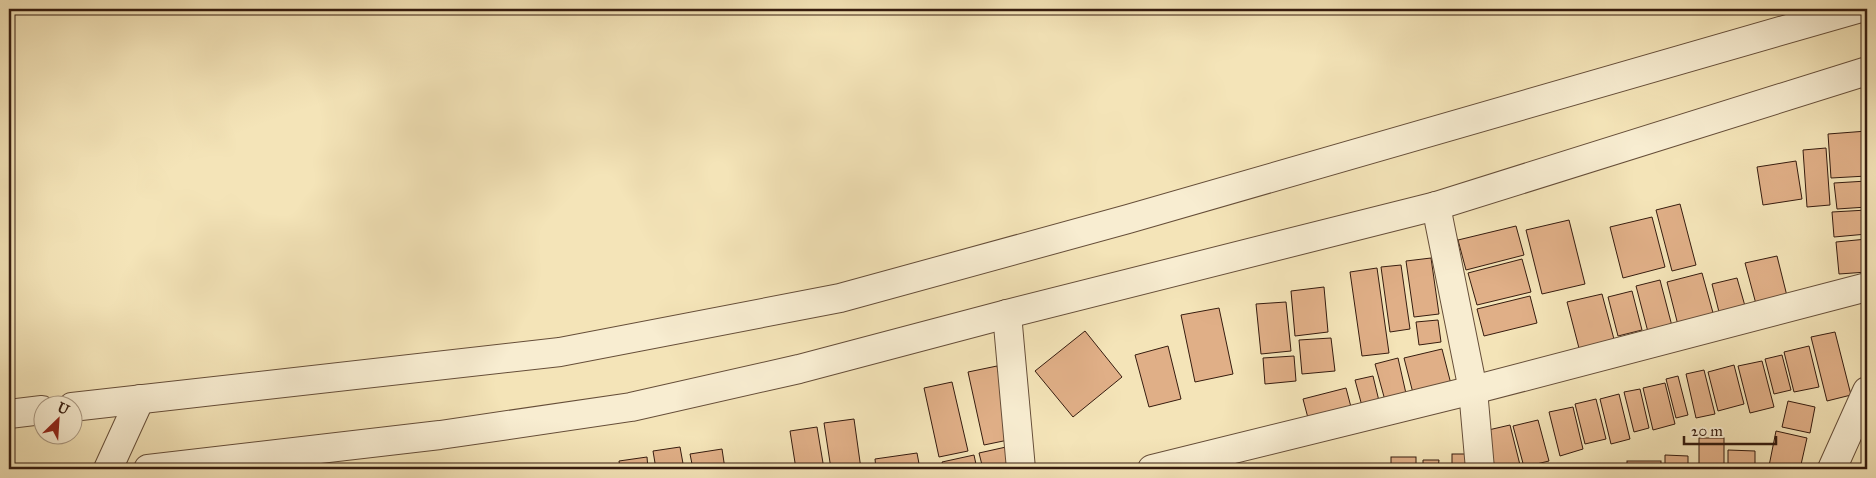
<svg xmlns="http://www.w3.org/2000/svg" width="1876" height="478" viewBox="0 0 1876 478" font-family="'IM FELL Great Primer',serif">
	<rect width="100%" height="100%" fill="#f4e4b8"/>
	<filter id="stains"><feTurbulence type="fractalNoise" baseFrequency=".004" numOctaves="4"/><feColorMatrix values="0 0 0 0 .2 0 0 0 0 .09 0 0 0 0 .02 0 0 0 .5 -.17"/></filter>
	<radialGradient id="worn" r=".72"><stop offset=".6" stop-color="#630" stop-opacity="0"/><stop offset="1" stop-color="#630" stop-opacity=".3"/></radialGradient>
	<!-- building -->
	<g fill="#e0af87" stroke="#361c0f">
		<polygon points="1867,131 1867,176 1831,178 1828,134"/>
		<polygon points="1826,148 1830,205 1807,207 1803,150"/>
		<polygon points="1796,161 1802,199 1763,205 1757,167"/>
		<polygon points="1867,181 1867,207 1837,209 1834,183"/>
		<polygon points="1680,204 1696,265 1672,271 1656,210"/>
		<polygon points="1867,210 1867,234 1834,237 1832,212"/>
		<polygon points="1652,217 1665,267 1623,278 1610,227"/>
		<polygon points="1569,220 1585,284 1542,294 1526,230"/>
		<polygon points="1516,226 1524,255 1466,270 1458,240"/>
		<polygon points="1867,239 1867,272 1839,274 1836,242"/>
		<polygon points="1777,256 1787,296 1756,304 1745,263"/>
		<polygon points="1431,258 1439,314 1414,317 1406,261"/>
		<polygon points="1522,259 1531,292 1477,305 1468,273"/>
		<polygon points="1401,265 1410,329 1390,332 1381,267"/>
		<polygon points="1377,268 1389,353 1362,356 1350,272"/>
		<polygon points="1702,273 1715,320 1679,329 1667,282"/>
		<polygon points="1737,278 1747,313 1721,320 1712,284"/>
		<polygon points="1660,280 1672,326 1648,332 1636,286"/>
		<polygon points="1324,287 1328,332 1295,336 1291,291"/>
		<polygon points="1632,291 1642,330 1618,336 1608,297"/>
		<polygon points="1602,294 1615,343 1580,352 1567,302"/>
		<polygon points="1530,296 1537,323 1484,336 1477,309"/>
		<polygon points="1286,302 1291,351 1261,354 1256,304"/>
		<polygon points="1219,308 1233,374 1195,382 1181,315"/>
		<polygon points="1438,320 1441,342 1419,345 1416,322"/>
		<polygon points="1085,331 1122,377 1073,417 1035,371"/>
		<polygon points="1835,332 1851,395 1827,401 1811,337"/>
		<polygon points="1331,338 1335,371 1302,374 1299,340"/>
		<polygon points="1168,346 1181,399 1149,407 1135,355"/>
		<polygon points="1809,346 1819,387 1794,392 1784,352"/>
		<polygon points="1442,349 1452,388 1414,397 1404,358"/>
		<polygon points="1782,355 1791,390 1774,394 1765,359"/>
		<polygon points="1294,356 1296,381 1265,384 1263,358"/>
		<polygon points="1398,358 1407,398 1386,404 1375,364"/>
		<polygon points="1762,361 1774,407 1750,413 1738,366"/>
		<polygon points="1734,365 1744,404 1718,411 1708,372"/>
		<polygon points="997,366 1013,439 984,445 968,372"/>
		<polygon points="1704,370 1715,414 1696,418 1686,374"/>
		<polygon points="1373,376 1379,401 1362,406 1355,380"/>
		<polygon points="1678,376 1688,415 1676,418 1666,379"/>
		<polygon points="952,382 968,451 939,457 924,388"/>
		<polygon points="1665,383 1675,424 1653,430 1643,388"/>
		<polygon points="1346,388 1351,407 1308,418 1303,399"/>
		<polygon points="1640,389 1649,428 1634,432 1624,392"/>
		<polygon points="1619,394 1630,439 1611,444 1600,399"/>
		<polygon points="1596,399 1606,439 1585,444 1575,404"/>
		<polygon points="1788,401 1815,407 1810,433 1782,427"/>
		<polygon points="1573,407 1583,449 1560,456 1549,412"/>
		<polygon points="854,419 861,469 831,469 824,423"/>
		<polygon points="1538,420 1549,461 1524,467 1513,426"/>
		<polygon points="1510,425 1521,469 1493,469 1484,431"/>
		<polygon points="817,427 824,469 796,469 790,431"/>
		<polygon points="1776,431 1807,438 1800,469 1785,469 1769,466"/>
		<rect x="1699" y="438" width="25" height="31"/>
		<polygon points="680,447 684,469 656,469 653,451"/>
		<polygon points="1006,447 1011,469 983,469 979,453"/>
		<polygon points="722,449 725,469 693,469 690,454"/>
		<polygon points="1728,450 1755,451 1755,469 1728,469"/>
		<polygon points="917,453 920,469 876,469 875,459"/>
		<rect x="1452" y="454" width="22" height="15"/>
		<polygon points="974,455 977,469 944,469 942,462"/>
		<polygon points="1665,455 1688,456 1688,469 1665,469"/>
		<polygon points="647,457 648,469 620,469 619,461"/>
		<rect x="1391" y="457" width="25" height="12"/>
		<polygon points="1423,460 1439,460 1438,469 1423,469"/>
		<rect x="1627" y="461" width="34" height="8"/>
		<rect x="1362" y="464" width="25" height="5"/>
	</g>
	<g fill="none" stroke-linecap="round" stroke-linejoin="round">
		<!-- minor casing -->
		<g stroke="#664e39" stroke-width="30">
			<g id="minor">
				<polyline points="1436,206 1473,390 1480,469"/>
				<polyline points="1007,314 1021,469"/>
				<polyline points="72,407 560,352 840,298 1128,219 1857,9"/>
				<polyline points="9,414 42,410"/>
				<polyline points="108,469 140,399"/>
				<polyline points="148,469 440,435 631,407 799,369 1007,314 1436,206 1867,71"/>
				<polyline points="1152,469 1473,390 1867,287"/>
				<polyline points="1832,469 1867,391"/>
			</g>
		</g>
		<!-- minor -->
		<use href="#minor" stroke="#f8edd1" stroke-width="28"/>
	</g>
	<!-- margin -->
	<rect width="1876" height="478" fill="none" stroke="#f4e4b8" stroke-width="30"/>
	<rect x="10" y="10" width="1856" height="458" fill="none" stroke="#361c0f" stroke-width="2.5"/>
	<rect x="15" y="15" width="1846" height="448" fill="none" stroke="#361c0f"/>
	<!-- north arrow -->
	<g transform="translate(58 420) rotate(25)"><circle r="24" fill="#f8edd1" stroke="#aa9983"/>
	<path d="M0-4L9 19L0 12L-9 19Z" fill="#8f2418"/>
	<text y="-8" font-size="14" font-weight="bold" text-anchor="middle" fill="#361c0f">U</text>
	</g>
	<!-- scale -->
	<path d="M1684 436v8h92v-8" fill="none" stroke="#361c0f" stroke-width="2.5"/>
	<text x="1691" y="436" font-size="15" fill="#361c0f" stroke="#f8edd1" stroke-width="4" paint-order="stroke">20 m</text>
	<rect width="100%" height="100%" filter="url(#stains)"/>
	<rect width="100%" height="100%" fill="url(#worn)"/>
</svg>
